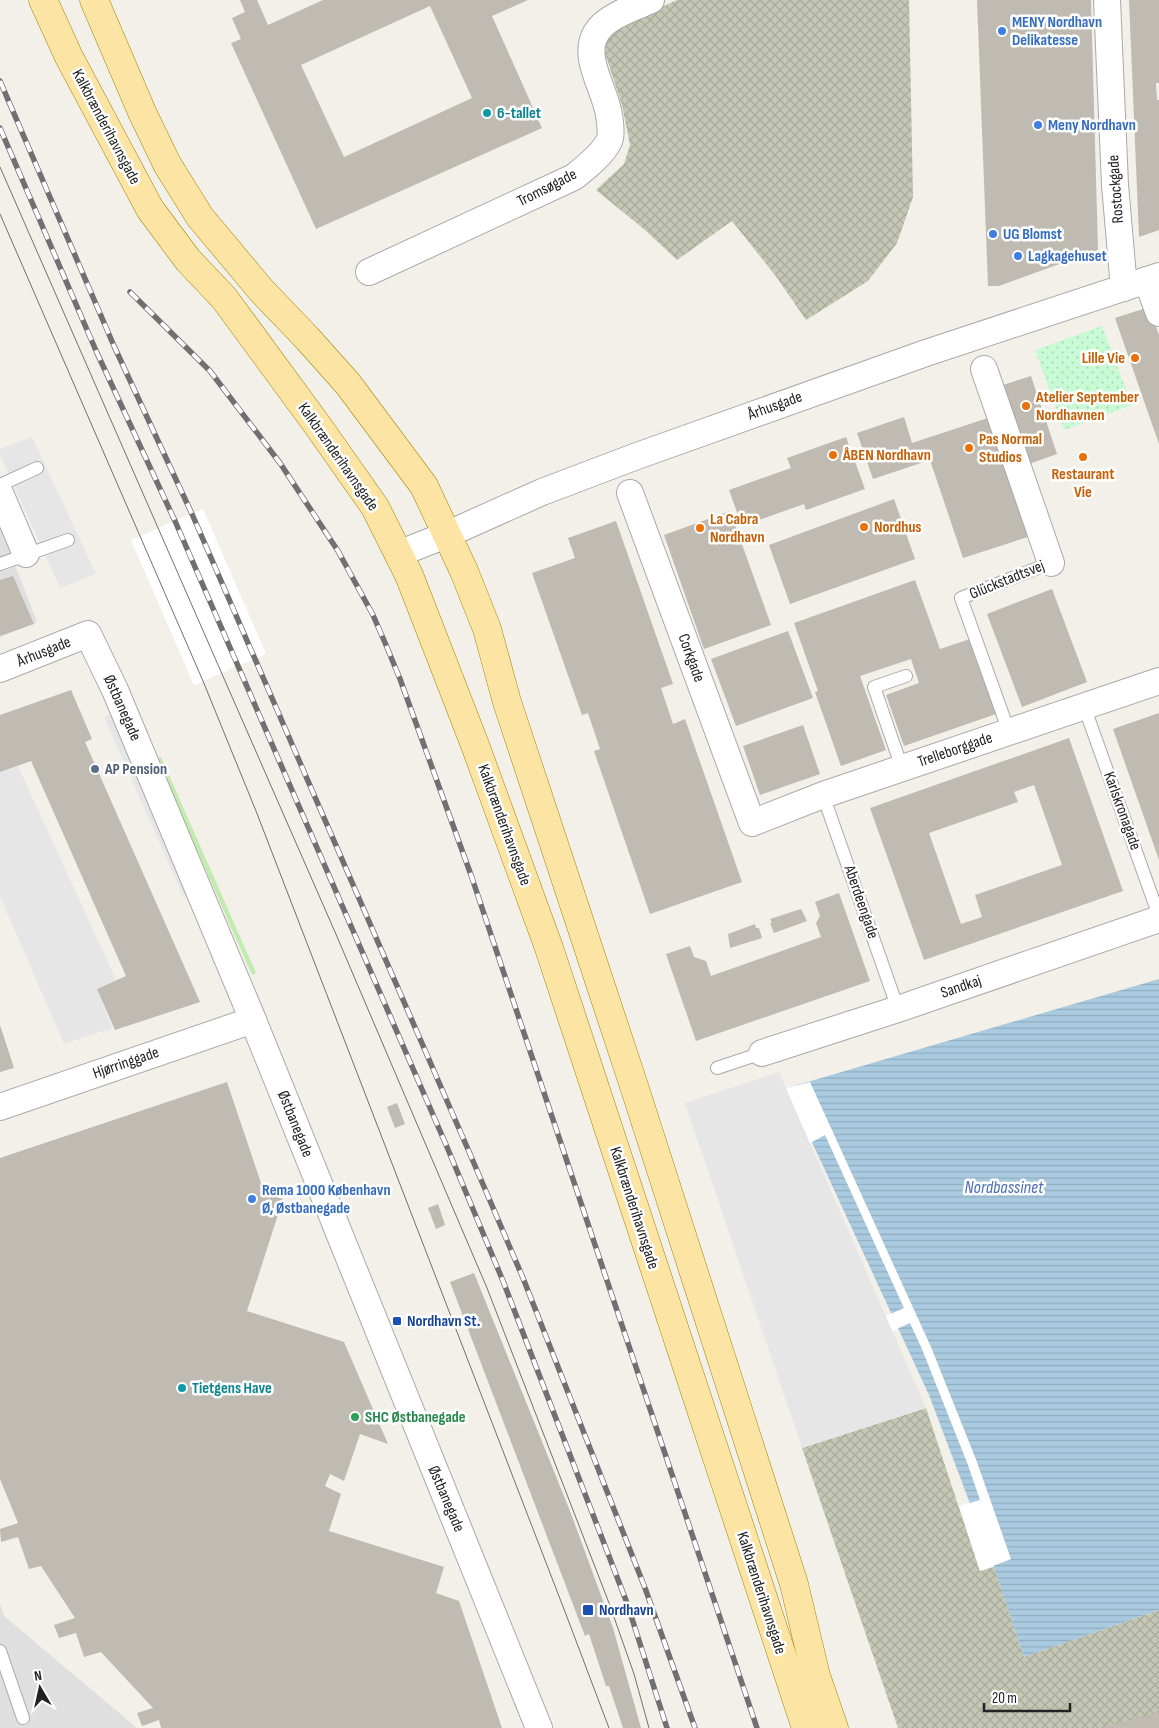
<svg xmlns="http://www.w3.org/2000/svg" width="1159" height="1728" viewBox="0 0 1159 1728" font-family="'Sofia Sans Condensed',sans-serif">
	<defs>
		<pattern id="construction-cross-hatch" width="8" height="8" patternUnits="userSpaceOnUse" patternTransform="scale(1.25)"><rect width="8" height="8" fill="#c4c7b4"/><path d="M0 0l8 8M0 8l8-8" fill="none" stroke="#a8ab9a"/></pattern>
		<pattern id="park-dots" width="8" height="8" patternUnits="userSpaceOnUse" patternTransform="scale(1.25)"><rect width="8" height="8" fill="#c8fad4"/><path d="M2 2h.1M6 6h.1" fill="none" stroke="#acd6b6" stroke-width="1.8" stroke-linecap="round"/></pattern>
		<pattern id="water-rules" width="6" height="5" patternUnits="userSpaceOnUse" patternTransform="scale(1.25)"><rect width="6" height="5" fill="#aacadf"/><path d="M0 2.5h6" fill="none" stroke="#92adbf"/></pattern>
	</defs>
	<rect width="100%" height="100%" fill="#f2f0e9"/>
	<!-- residential -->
	<g fill="#e0dfdf">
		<polygon points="0,526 37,622 0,637"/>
		<polygon points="0,1604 4,1616 137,1728 0,1728"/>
	</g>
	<!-- construction -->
	<g fill="url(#construction-cross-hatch)">
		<polygon points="677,0 909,0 913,197 897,243 868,281 806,320 775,275 732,221 677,260 645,230 596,190 624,164 630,145 622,105 603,47 613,29"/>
		<polygon points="926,1408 980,1571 994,1567 1024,1657 1159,1610 1159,1728 898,1728 802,1448"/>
	</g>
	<!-- grass -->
	<polygon fill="#c3ebb0" points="161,757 256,973 252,975 157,759"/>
	<!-- park -->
	<polygon fill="url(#park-dots)" points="1102,326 1132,405 1064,430 1035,350"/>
	<!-- parking -->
	<g fill="#e6e6e6">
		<polygon points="32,437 96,574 60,588 0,455 0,449"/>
		<polygon points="114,713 194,894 184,898 104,717"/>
		<polygon points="18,766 116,980 97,989 112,1028 64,1044 0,896 0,772"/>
		<polygon points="779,1072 926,1408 802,1448 685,1103"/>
	</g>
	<!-- water -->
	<polygon fill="url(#water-rules)" points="1159,979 1159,1610 1024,1657 994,1567 929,1395 787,1088"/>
	<!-- pier -->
	<g fill="#fff">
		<polygon points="203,509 266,654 194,685 131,540"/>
		<polygon points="810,1082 931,1347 977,1462 1011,1559 980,1571 959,1506 980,1500 968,1465 922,1349 910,1323 892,1331 886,1316 904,1308 825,1135 810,1143 786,1088"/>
	</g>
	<!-- building -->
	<g fill="#bfbab2" fill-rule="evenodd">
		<path d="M 240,0 L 257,0 L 268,25 L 323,0 L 528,0 L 492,16 L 542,128 L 316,229 L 231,43 L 241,39 L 232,18 L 245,12 ZM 430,6 L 472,98 L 344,157 L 301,65 Z"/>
		<polygon points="977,0 1091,0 1098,250 999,286 988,286"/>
		<polygon points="1129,0 1159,0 1159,83 1156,83 1157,100 1159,100 1159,230 1139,237"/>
		<polygon points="1149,307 1159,335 1159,444 1115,318"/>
		<polygon points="1031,376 1057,454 1029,464 1003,385"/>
		<polygon points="994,416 1034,535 963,558 930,460 873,479 857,433 904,417 912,443"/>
		<polygon points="846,437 865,489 806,510 804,504 742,526 729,490 791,468 787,458"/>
		<polygon points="894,499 915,559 790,604 769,545"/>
		<polygon points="730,511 771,625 704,649 664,535"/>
		<polygon points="616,521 672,681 673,684 661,688 673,724 685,719 742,882 650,914 594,751 600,749 588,713 582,715 532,573 575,558 568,538"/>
		<polygon points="13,576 34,624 0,636 0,580"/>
		<polygon points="915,580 940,649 970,639 996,714 904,746 886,695 919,683 911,659 860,676 886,750 841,766 815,692 818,691 794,623"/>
		<polygon points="1052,589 1087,682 1022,707 987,614"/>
		<polygon points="788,631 813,698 736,726 711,659"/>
		<polygon points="71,690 92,739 85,742 200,1002 115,1030 97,989 126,976 31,761 0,772 0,715"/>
		<polygon points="1159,713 1159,860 1113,729"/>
		<polygon points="803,725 820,774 760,795 743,746"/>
		<path d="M 1069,738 L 1123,891 L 924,960 L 870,808 ZM 1034,785 L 1062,865 L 975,895 L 982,917 L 961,924 L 929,833 L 1018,802 L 1014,792 Z"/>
		<polygon points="839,893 870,981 696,1041 666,954 690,946 694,957 706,961 711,976 821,937 816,923 820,916 815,902"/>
		<polygon points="801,909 807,921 774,933 770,923 772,923 770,919"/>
		<polygon points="755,924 756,928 759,928 762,938 730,948 728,934"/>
		<polygon points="0,1025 14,1068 0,1072"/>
		<polygon points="227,1082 264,1192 283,1199 247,1311 344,1342 388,1444 360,1434 344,1481 330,1474 325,1486 341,1494 329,1531 444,1567 436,1593 459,1601 502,1728 161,1728 159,1720 142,1726 137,1713 153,1708 101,1652 84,1657 76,1633 59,1638 54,1625 75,1618 41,1566 29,1569 18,1537 1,1542 0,1529 18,1523 0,1479 0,1158"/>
		<polygon points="397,1103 405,1124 395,1128 387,1107"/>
		<polygon points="438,1204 445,1225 436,1229 428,1208"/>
		<polygon points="474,1273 570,1511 613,1628 641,1728 623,1728 609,1686 606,1686 589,1634 585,1636 450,1282"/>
		<polygon points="1159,1712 1159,1728 1104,1728 1104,1727"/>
	</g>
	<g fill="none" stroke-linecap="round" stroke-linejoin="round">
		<!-- lane casing -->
		<g stroke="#a9a9a9" stroke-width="14">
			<g id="lane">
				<polyline points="0,485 37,468"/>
				<polyline points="0,564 68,540"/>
				<polyline points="1084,706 1159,916"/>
				<polyline points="1009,732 961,598 1051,563"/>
				<polyline points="902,768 874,687 906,676"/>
				<polyline points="823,795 898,1009"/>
				<polyline points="717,1068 762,1053"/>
				<polyline points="0,1651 23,1718"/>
			</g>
		</g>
		<!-- street casing -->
		<g stroke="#a9a9a9" stroke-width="28">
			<g id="street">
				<polyline points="1107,0 1115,185 1124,288"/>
				<path d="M 369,272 L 574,177 C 585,168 603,154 609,141 C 612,135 610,122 609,115 C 606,96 595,78 592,59 C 586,21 623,13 651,0"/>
				<polyline points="1147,280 1159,313"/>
				<polyline points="984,369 1051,563"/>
				<polyline points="0,493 26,554"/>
				<polyline points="630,493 752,823 823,795 1159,681"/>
				<polyline points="398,554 446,535 542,492 637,456 926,353 1159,276"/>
				<polyline points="0,669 88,634 115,690 253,1020 539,1728"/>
				<polyline points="762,1053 898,1009 1159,919"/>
				<polyline points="0,1107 253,1020"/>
			</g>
		</g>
		<!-- primary casing -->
		<g stroke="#a08500" stroke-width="29">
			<g id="primary">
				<polyline points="43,0 69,57 150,209 188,260 224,298 318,426 375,507 409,575 475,745 549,948 806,1728"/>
				<polyline points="94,0 142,112 167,164 200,217 261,290 307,338 348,384 424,486 464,571 487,629 507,702 634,1086 794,1584 816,1676 834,1728"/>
			</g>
		</g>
		<!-- lane -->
		<use href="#lane" stroke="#fff" stroke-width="12"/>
		<!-- street -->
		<use href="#street" stroke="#fff" stroke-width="26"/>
		<!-- primary -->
		<use href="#primary" stroke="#fce4a4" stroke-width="28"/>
		<!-- tram -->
		<g stroke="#707070" stroke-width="1">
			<polyline points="0,167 335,932 487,1288 609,1603 634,1674 649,1728"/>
			<polyline points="0,214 203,681 256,811 567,1617 609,1728"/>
		</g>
		<!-- rail casing -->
		<g stroke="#707070" stroke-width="5.5">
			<g id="rail">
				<polyline points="0,81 114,346 192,514 467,1147 523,1278 645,1588 695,1728"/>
				<polyline points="0,128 97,353 175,521 447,1147 503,1281 627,1603 667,1728"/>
				<polyline points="130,292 210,371 280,463 338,551 373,615 386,645 400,679 471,875 757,1728"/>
			</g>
		</g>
		<!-- rail -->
		<use href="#rail" stroke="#fff" stroke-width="4" stroke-dasharray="11" stroke-linecap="butt"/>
	</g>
	<!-- markers -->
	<g fill="#3f7fe0" stroke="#fff" stroke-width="2">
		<circle cx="1002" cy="31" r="5"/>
		<circle cx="1038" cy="125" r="5"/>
		<circle cx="993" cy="234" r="5"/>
		<circle cx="1018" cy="256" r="5"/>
		<circle cx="252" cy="1199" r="5"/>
	</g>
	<g fill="#0f9aa8" stroke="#fff" stroke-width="2">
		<circle cx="487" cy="113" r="5"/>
		<circle cx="182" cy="1388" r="5"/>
	</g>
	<g fill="#e8710a" stroke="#fff" stroke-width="2">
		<circle cx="1135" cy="358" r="5"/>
		<circle cx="1026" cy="406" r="5"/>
		<circle cx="969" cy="448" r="5"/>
		<circle cx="833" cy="455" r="5"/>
		<circle cx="1083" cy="457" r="5"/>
		<circle cx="864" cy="527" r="5"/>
		<circle cx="700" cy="528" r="5"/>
	</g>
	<circle fill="#5c6f8a" stroke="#fff" stroke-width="2" cx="95" cy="769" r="5"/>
	<g fill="#1a4fb4" stroke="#fff" stroke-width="2">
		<rect x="392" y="1316" width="10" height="10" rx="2.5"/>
		<rect x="582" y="1604" width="12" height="12" rx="2.5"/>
	</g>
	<circle fill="#2e9e5b" stroke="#fff" stroke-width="2" cx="355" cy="1417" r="5"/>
	<g text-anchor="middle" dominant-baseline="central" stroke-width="5" stroke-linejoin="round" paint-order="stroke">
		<!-- shop labels -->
		<g font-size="16" font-weight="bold" fill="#366cbe" stroke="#fff" text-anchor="start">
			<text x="1012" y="22">MENY Nordhavn<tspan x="1012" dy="18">Delikatesse</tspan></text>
			<text x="1048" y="125">Meny Nordhavn</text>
			<text x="1003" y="234">UG Blomst</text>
			<text x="1028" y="256">Lagkagehuset</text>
			<text x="262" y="1190">Rema 1000 København<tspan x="262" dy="18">Ø, Østbanegade</tspan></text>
		</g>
		<!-- culture labels -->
		<g font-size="16" font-weight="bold" fill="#0d838f" stroke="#fff" text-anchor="start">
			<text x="497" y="113">6-tallet</text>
			<text x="192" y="1388">Tietgens Have</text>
		</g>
		<!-- street labels -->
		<g font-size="16" fill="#222" stroke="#fff">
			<text transform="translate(106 127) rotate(62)">Kalkbrænderihavnsgade</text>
			<text transform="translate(547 188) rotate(-27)">Tromsøgade</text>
			<text transform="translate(1116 189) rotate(-94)">Rostockgade</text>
			<text transform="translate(775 406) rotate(-20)">Århusgade</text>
			<text transform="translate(338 457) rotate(55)">Kalkbrænderihavnsgade</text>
			<text transform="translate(1007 580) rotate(-22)">Glückstadtsvej</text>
			<text transform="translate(44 652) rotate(-22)">Århusgade</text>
			<text transform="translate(691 658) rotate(70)">Corkgade</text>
			<text transform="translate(122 708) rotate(66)">Østbanegade</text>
			<text transform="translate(955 750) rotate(-19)">Trelleborggade</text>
			<text transform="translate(1122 811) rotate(70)">Karlskronagade</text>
			<text transform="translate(504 825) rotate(70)">Kalkbrænderihavnsgade</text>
			<text transform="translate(861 902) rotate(71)">Aberdeengade</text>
			<text transform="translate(961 987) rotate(-19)">Sandkaj</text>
			<text transform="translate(126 1063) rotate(-19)">Hjørringgade</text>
			<text transform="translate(295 1124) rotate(68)">Østbanegade</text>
			<text transform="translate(634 1208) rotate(72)">Kalkbrænderihavnsgade</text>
			<text transform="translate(446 1499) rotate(67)">Østbanegade</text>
			<text transform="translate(761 1593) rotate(72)">Kalkbrænderihavnsgade</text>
		</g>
		<!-- food labels -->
		<g font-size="16" font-weight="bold" fill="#c56008" stroke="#fff" text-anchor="start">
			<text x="1125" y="358" text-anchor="end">Lille Vie</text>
			<text x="1036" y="397">Atelier September<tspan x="1036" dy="18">Nordhavnen</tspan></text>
			<text x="979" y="439">Pas Normal<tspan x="979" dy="18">Studios</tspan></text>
			<text x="843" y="455">ÅBEN Nordhavn</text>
			<text x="1083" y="474" text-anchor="middle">Restaurant<tspan x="1083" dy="18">Vie</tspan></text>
			<text x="710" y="519">La Cabra<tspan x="710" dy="18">Nordhavn</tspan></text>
			<text x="874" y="527">Nordhus</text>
		</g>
		<!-- service labels -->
		<g font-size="16" font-weight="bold" fill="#4e5e75" stroke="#fff" text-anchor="start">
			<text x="105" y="769">AP Pension</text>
		</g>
		<!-- transit labels -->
		<g font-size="16" font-weight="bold" fill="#164399" stroke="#fff" text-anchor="start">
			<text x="407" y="1321">Nordhavn St.</text>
			<text x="599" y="1610">Nordhavn</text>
		</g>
		<!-- leisure labels -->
		<g font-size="16" font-weight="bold" fill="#27864d" stroke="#fff" text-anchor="start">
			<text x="365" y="1417">SHC Østbanegade</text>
		</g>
		<!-- water labels -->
		<g font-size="18" font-style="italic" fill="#4d6fb3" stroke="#fff">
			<text x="1004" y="1187">Nordbassinet</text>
		</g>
	</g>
	<!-- north arrow -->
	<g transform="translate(40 1688) rotate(351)" stroke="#ffffff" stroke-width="4" paint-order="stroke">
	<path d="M0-4L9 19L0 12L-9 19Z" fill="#222222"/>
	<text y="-8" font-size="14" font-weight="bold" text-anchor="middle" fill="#222222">N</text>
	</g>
	<!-- scale -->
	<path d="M984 1703v8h86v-8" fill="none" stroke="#222222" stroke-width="2.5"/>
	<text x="992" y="1703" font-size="15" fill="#222222" stroke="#ffffff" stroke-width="4" paint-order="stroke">20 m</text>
</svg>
